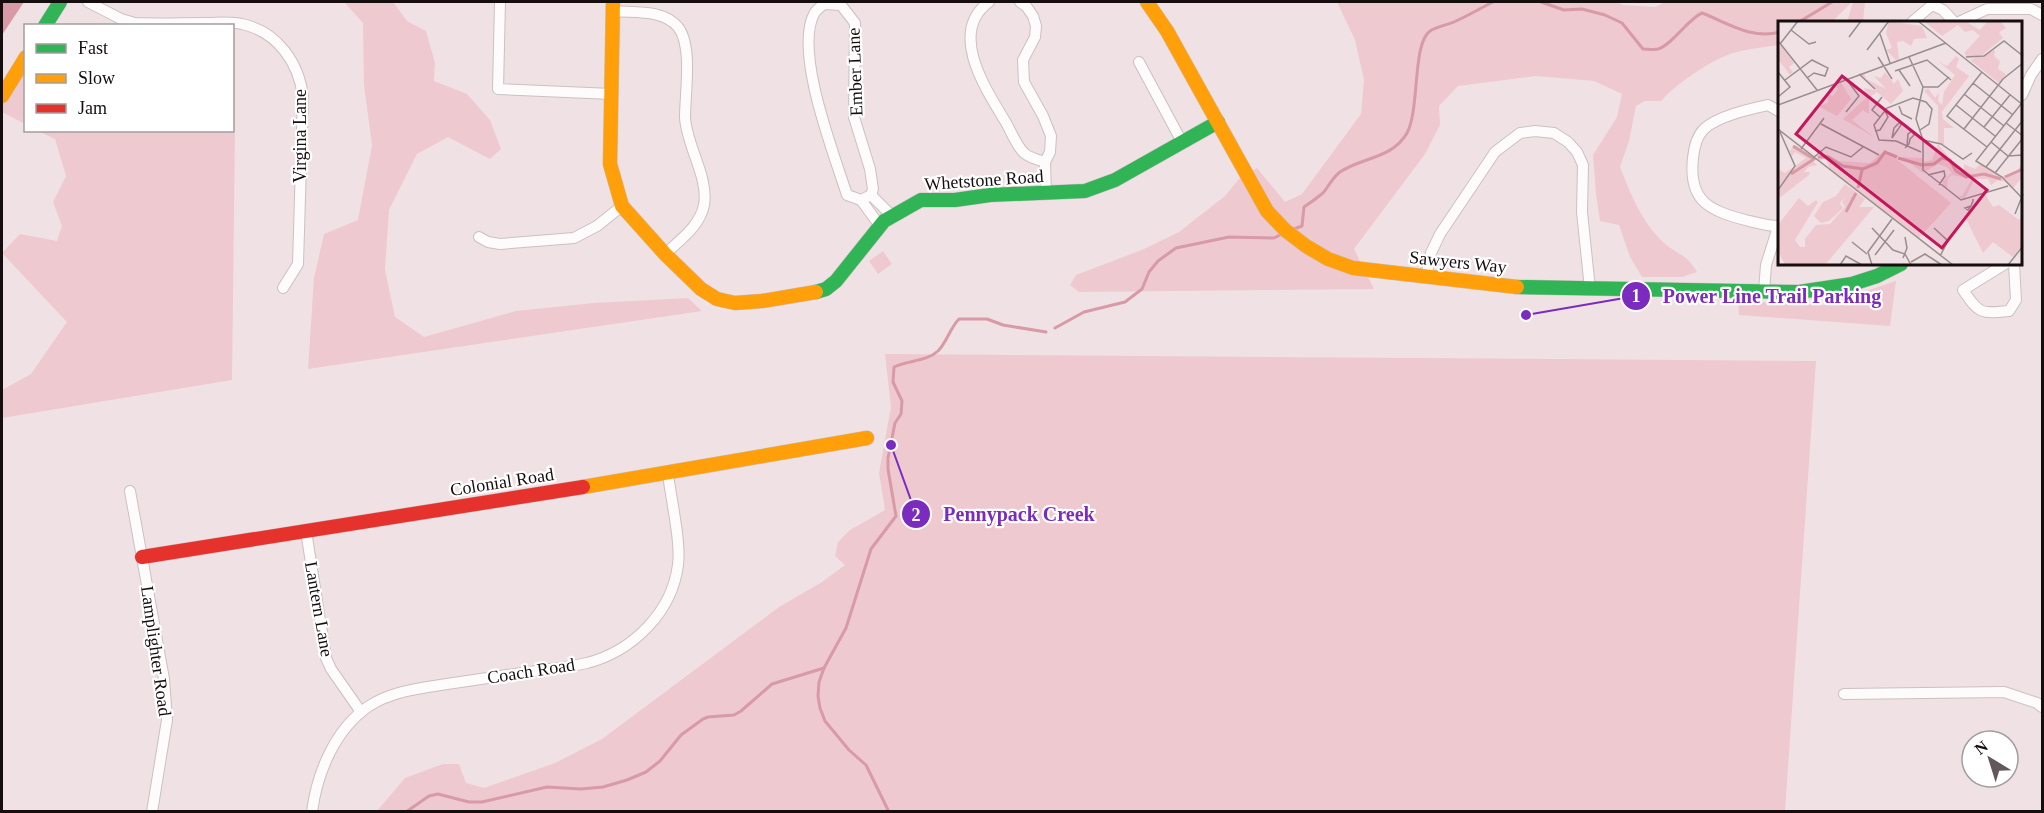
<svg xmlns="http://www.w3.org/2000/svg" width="2044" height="813" viewBox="0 0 2044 813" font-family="Georgia,serif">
	<rect width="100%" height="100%" fill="#f0e2e4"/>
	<!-- green -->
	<g fill="#efc9d0">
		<polygon points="344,2 393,2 407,21 426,31 435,63 434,81 467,94 490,120 501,149 490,159 448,137 417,154 389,210 385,270 395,317 424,337 516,311 594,303 688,298 702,311 308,369 314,278 324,234 358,220 372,145 364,85 363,23"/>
		<path d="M 1337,2 L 1616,2 L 1623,5 L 1655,7 L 1665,2 L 1852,2 L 1832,22 L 1780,22 L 1780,45 C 1764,47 1748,49 1733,53 C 1711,60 1676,84 1661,101 L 1645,101 L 1636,106 L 1629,141 L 1620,167 C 1630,192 1640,218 1659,238 C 1672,253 1687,253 1697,272 L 1682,277 L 1642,277 L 1630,257 L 1619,225 L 1600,221 L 1596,194 L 1593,155 L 1617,117 L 1622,94 L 1594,81 L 1536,76 L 1458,86 L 1439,106 L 1440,125 L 1425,154 L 1354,249 L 1374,289 L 1079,292 L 1070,285 L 1076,275 L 1144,249 L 1179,232 L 1225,196 L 1239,179 L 1257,168 L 1285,202 L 1302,194 L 1361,114 L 1364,80 L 1355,40 Z"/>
		<polygon points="1853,2 1865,2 1863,22 1847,22"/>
		<polygon points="25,57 25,124 2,112 2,96"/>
		<polygon points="38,131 231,130 235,134 232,380 2,418 2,390 31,374 67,322 2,253 20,234 57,241 62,226 53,202 66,176 55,139"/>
		<polygon points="883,251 892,264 878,274 869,261"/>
		<polygon points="1896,281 1890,326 1739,315 1738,301 1825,305"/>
		<polygon points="885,354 1816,361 1785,811 377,811 405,778 443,764 459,764 466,783 484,788 555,763 602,739 779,607 822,582 845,565 835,556 838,542 850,530 885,510 879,473 891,407"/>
	</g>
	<!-- water -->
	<polygon fill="#d79aa6" points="2,2 24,2 2,35"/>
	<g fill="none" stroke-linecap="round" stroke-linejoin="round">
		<!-- stream -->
		<g stroke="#d79aa6" stroke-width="3">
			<path d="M 1541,2 L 1564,10 L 1582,9 L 1605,15 L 1622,23 L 1643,49 C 1647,49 1654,50 1658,49 C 1672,45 1688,19 1702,13 C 1728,23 1752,40 1780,32"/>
			<polyline points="1799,22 1832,2"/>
			<path d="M 1294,229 L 1302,226 L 1304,207 C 1310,203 1317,198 1323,193 C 1329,186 1332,178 1340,172 C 1362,157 1392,159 1407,133 C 1420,109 1412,44 1430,31 C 1438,26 1448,25 1456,21 C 1469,15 1481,8 1493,2"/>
			<polyline points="1055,328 1084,312 1125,302 1142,289 1149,272 1158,261 1176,248 1229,237 1274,238 1282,234"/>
			<polyline points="406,812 429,796 438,794 469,802 482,802 547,787 581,789 603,787 627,780 646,772 660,761 681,735 703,719 708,717 734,715 741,711 772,684 824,668"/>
			<path d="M 889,812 L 866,765 L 849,750 L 825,721 L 820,708 L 818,696 L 819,682 L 824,668 L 846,628 L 871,549 L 896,516 L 888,469 L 888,458 L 895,423 L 901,414 L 902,401 L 893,382 L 894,367 C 908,360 926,362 938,351 C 947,342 950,328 959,319 L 987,319 L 1003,325 L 1046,332"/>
		</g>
		<!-- street casing -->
		<g stroke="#cbc0c2" stroke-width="12">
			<g id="street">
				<path d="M 88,2 L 121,19 L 135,23 C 159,24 182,23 205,23 C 217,23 230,21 242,24 C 278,32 299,63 303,97 L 298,264 L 283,288"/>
				<polyline points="500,2 498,89 612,94"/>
				<path d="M 989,2 C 948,32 985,88 1005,121 C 1011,131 1016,145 1024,153 C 1030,158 1038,160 1045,162"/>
				<polyline points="1020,2 1026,6 1033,16 1036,26 1035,37 1023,60 1024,82 1043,116 1051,136 1050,152 1045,162 1046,194"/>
				<path d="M 824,4 L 841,5 L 855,23 L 854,117 L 870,169 L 873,189 L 871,195 L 861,200 L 847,195 C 834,154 794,52 814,14 C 816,10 820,7 824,4 Z"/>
				<path d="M 614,11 C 635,13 663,9 678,27 C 693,46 685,93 685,117 C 686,145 709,177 704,205 C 700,226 680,240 665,254"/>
				<polyline points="1912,22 1932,5 1943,10 1954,22"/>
				<polyline points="1959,22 1987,9 2031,9 2042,15"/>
				<polyline points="1139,62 1182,142"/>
				<polyline points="2022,95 2031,75 2042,59"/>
				<path d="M 1780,112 L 1768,105 C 1750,109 1718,116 1704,129 C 1696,137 1694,148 1693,158 C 1688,203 1711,211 1749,221 C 1759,223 1770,227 1780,226"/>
				<polyline points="871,195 892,216"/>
				<polyline points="861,200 880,226"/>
				<polyline points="479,237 488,242 500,244 574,238 597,226 622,206"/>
				<path d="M 2005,264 L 1963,290 C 1979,314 1981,314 2009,311 L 2016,300 L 2014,264"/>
				<polyline points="1426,277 1431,253 1440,234 1495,152 1520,133 1535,131 1554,133 1568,142 1577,152 1583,165 1582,212 1590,289"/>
				<polyline points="1764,291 1766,265 1778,227"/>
				<polyline points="130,491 164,679 167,720 152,812"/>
				<polyline points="306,531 326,658 331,669 361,712"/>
				<polyline points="1844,694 2004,692 2037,703 2042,707"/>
				<path d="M 312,812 C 317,773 335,729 369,706 C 392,691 421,688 447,684 C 474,680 501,676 528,672 C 548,669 568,667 587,663 C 633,651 672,612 678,565 C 681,542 671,499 668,474"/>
			</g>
		</g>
		<!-- fast casing -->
		<g stroke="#cbc0c2" stroke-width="15">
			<g id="fast">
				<polyline points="45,26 60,2"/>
				<polyline points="1517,287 1799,292 1852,284 1877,276 1901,264"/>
				<polyline points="816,292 826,289 836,281 884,221 921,200 955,200 990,195 1085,191 1115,180 1218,122"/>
			</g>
		</g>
		<!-- slow casing -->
		<g stroke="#cbc0c2" stroke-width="15">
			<g id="slow">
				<polyline points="613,2 610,164 622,206 665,254 701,289 717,299 735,303 762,301 816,292"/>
				<polyline points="1147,2 1167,31 1267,211 1285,230 1306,246 1328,259 1353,268 1517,287"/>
				<polyline points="2,96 26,57"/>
				<polyline points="583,487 867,438"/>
			</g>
		</g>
		<!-- jam casing -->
		<g stroke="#cbc0c2" stroke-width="15">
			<polyline id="jam" points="142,557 583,487"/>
		</g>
		<!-- street -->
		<use href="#street" stroke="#fdfbfb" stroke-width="10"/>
		<!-- fast -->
		<use href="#fast" stroke="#30b455" stroke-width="14"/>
		<!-- slow -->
		<use href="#slow" stroke="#ff9f0a" stroke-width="14"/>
		<!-- jam -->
		<use href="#jam" stroke="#e5322d" stroke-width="14"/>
	</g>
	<g text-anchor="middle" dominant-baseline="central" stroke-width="4.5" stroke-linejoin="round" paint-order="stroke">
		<!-- street labels -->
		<g font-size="18" fill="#160d0f" stroke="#fff">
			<text transform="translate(855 72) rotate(-92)">Ember Lane</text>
			<text transform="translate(300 136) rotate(-90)">Virgina Lane</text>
			<text transform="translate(984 180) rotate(-4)">Whetstone Road</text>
			<text transform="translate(1458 262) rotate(6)">Sawyers Way</text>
			<text transform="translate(502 482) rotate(-9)">Colonial Road</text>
			<text transform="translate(319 609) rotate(80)">Lantern Lane</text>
			<text transform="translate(156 651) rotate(82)">Lamplighter Road</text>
			<text transform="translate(531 671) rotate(-9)">Coach Road</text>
		</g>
	</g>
	<!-- overview -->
	<g transform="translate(1778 21)">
		<rect width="244" height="244" fill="#f0e2e4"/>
		<path d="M 111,0 L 144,5 L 149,17 L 136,18 L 133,25 L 125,20 L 119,21 L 121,38 L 118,39 L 108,29 L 114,27 L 108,12 ZM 146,0 L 187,0 L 202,9 L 210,0 L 222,0 L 228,7 L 221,11 L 225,17 L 204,34 L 190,36 L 186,32 L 202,15 L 195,9 L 187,11 L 180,4 L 164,15 ZM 2,23 L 16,42 L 11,46 L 15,51 L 12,54 L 0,38 ZM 217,29 L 216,35 L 222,40 L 220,48 L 228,53 L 221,62 L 192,39 ZM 178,35 L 181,38 L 178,46 L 191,55 L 164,91 L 165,98 L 176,107 L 166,107 L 166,124 L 160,121 L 160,85 L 146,70 L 150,67 L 157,77 L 161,72 L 160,80 L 164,84 L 166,71 L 177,54 L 160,40 L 169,45 ZM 107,51 L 116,63 L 120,58 L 125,70 L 113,83 L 99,71 L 91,77 L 91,93 L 85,89 L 74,99 L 96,116 L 65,98 L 88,77 L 86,67 L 97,69 L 81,53 L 86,52 L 88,58 L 108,68 L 96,55 L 103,57 ZM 62,60 L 73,78 L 59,95 L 40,85 L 50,82 L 50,73 L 55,75 L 60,68 L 57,62 ZM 160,123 L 181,148 L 186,148 L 186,143 L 197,148 L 202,143 L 223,156 L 240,149 L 244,142 L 244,157 L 234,168 L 224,157 L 226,161 L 220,159 L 213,164 L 210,158 L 197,158 L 186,179 L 180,175 L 184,175 L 194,158 L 174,154 L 170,157 L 169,168 L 165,166 L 165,160 L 174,152 L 169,146 L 160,143 L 145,152 L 124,136 L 144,137 L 145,141 L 154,139 ZM 18,124 L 39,144 L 30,146 L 26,151 L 32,151 L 31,154 L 0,178 L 0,148 L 7,152 L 28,137 L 17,131 L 13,136 L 12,129 ZM 107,129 L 173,182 L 141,217 L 51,147 L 48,137 L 41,140 L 38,134 L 49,133 L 61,140 L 92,142 ZM 67,163 L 87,178 L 81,186 L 96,186 L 47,244 L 7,244 L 0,230 L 0,204 L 21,177 L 30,185 L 38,179 L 40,181 L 17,219 L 22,226 L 27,226 L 27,218 L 38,204 L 52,203 L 67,186 L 64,181 L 69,174 L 62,182 L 65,187 L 51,200 L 43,202 L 36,195 L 45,181 L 58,175 ZM 207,173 L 215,186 L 221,184 L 241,199 L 244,195 L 244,224 L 235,236 L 215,221 L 205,232 L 188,198 Z" fill="#efc9d0"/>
		<path fill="none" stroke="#d79aa6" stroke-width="3" d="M 40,136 L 50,136 L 65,145 L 85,148 L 99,142 L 107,131 L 119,136M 120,137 L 144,144 L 156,143 L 164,137 L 172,139 L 178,150 L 188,156 L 206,153 L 223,158M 13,153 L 36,138 L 15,125M 227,156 L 245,148M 80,167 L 84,149M 68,191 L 78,172"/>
		<path fill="none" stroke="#998d8f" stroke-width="1.5" d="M 140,0 L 245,84M 13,9 L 31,23 L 38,21M 102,13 L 112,42M 71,16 L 83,0M 1,21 L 39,69M 2,23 L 20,0M 89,29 L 111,0M 100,36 L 114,58M 131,36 L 145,66 L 138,98 L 145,119 L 145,149 L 183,179 L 230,165M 188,36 L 206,35 L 226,20 L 245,35M 121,49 L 132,65M 117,50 L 149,39 L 173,59M 0,51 L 12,66 L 0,76M 204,51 L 169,95 L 209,126M 81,53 L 97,68M 7,59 L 34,39 L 50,47 L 47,55 L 36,52 L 29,57M 195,62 L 235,94M 145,66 L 160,66 L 171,56M 186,73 L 226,105M 243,83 L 198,140 L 224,156 L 245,178M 0,84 L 168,22M 178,84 L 217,115M 121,85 L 124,93 L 134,98M 68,91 L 81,75 L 69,59M 102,96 L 94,89 L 104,76M 122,101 L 123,104 L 114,117 L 116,107 ZM 228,102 L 245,115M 43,103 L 101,134M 206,106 L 232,74M 0,108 L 175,244M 186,108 L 225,58 L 245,42M 142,109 L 151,103 L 154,88 L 148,81 L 135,77 L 109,87 L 96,104 L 101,119 L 118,120 L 143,131M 97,110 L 102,109 L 110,96 L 107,90M 145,119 L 163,123 L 185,138 L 194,132M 213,121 L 230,135 L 245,134M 127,127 L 131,123 L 132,118 L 136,114 L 134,110 L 130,113 L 129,125M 23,128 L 46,97M 35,137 L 48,126 L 73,136 L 85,126M 208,146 L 245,99M 217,152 L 245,117M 150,154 L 166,150 L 167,155 L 161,164M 0,169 L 17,145 L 2,111M 193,185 L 187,187 L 190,189 L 193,185 L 195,180 L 195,178M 237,193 L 245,173M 94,207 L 115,229 L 127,233 L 133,244M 156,207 L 170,220 L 162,235M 74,221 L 89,233M 97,234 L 116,209M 125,237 L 129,227 L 127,216M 133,241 L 147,233 L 164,244M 62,244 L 68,235 L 84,244M 94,244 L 90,231 L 114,198M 230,244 L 245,225"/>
		<path fill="#c2185b" fill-opacity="0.15" stroke="#c2185b" stroke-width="3" d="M 64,55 L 209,169 L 164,227 L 18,113 Z"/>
		<rect width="244" height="244" fill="none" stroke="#160d0f" stroke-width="3"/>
	</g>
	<!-- callouts -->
	<path fill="none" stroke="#7b2cbf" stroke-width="2" d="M1526 315L1636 296M891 445L916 514"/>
	<g fill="#7b2cbf" stroke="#fff" stroke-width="2">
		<circle cx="1526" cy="315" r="6"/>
		<circle cx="891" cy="445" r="6"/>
		<circle cx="1636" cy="296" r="15"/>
		<circle cx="916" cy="514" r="15"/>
	</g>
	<g font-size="18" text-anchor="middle" font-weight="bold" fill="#fff">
		<text x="1636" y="302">1</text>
		<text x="916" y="521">2</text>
	</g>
	<g font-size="20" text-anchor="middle" font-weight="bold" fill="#7b2cbf" stroke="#fff" stroke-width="4.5" stroke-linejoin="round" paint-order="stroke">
		<text x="1772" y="303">Power Line Trail Parking</text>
		<text x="1019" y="521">Pennypack Creek</text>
	</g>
	<!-- border -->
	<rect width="2044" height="813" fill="none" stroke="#160d0f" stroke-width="6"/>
	<!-- legend -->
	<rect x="24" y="24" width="210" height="108" fill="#ffffff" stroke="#a29e9f" stroke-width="1.5"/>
	<rect x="36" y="44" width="30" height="9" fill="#30b455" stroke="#a29e9f" stroke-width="1.5"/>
	<text x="78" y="54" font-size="18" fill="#160d0f">Fast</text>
	<rect x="36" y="74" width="30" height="9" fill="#ff9f0a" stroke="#a29e9f" stroke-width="1.5"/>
	<text x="78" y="84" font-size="18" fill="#160d0f">Slow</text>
	<rect x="36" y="104" width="30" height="9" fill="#e5322d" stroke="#a29e9f" stroke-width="1.5"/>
	<text x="78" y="114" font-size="18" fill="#160d0f">Jam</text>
	<!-- north arrow -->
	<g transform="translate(1990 759) rotate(322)"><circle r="28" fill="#ffffff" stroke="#a29e9f" stroke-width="1.5"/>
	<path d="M0-4.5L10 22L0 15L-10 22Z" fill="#62585a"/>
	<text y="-9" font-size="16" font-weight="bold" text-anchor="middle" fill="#160d0f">N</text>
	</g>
</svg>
